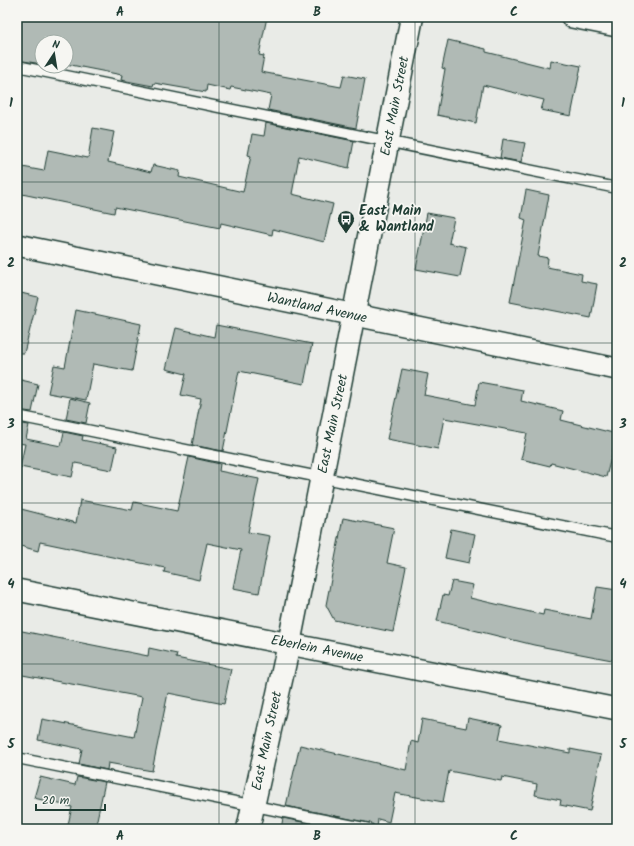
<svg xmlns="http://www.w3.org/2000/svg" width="634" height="846" viewBox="0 0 634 846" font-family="Kalam,sans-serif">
	<rect width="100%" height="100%" fill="#e9ebe7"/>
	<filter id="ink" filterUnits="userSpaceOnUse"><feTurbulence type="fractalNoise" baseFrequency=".025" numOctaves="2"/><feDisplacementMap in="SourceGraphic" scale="8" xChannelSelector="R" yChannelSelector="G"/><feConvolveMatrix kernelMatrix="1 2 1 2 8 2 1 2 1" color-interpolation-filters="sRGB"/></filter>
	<g filter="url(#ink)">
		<!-- building -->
		<g fill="#b0bab5" stroke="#1f3d34">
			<polygon points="17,17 267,17 259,55 264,56 261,72 341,87 344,75 365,79 356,128 268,110 271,95 231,87 230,90 207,85 206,92 154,83 153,86 121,80 122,75 66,64 66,42 42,42 42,64 17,60"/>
			<polygon points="448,40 486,49 486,52 550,68 551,60 581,66 571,116 541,110 544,100 483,85 476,123 437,115 445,69 442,68"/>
			<polygon points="266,123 354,141 349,168 299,156 292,194 333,204 324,242 273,229 272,235 221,223 220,228 115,207 114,213 17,193 17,166 44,171 48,150 88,158 93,128 114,132 108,162 151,172 153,165 180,171 179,177 243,192 251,156 248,155 252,134 264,136"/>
			<polygon points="503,139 525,143 521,162 500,158"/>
			<polygon points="526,190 549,195 538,256 548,258 547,267 582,274 581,281 597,284 591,318 510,302 526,220 521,218"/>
			<polygon points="427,213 454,218 449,243 466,247 460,277 416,269"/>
			<polygon points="21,293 38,297 24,353 17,353 17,309"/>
			<polygon points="76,310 141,324 132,371 93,364 86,400 48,393 54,365 65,367"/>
			<polygon points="216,325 312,344 304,384 239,371 223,451 192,445 201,399 181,395 186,374 166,369 176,328 214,337"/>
			<polygon points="402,369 428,374 424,395 475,405 479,382 523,390 521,401 563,411 561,420 617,434 606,477 551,463 550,466 521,459 527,433 444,418 438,449 387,439"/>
			<polygon points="17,379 38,384 32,412 17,410"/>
			<polygon points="70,398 90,403 86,423 66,419"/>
			<polygon points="17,423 29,425 26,439 61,446 64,432 83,436 82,440 117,447 112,470 75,463 72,477 20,467 25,444 17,443"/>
			<polygon points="189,457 220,464 219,471 259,479 248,532 270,536 259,593 233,588 241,550 207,543 199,580 164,572 165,568 40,542 38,551 17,545 17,527 21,509 76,523 80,500 132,510 134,502 177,511"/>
			<polygon points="343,518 394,528 387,563 406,567 393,632 334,620 326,605"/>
			<polygon points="451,529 475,534 469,563 445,558"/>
			<polygon points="452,581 473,585 470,598 543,615 544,610 591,619 597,587 617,590 617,661 534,645 437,621 443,595 448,596"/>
			<polygon points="17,630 148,656 149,648 177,654 176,658 231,669 224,704 168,693 152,771 108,763 107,770 79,764 82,749 38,740 42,719 134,737 142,697 17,674"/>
			<polygon points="468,718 502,725 499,739 570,753 570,749 601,755 590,811 560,805 561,800 535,795 537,784 502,777 501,781 449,771 443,802 395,793 389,822 378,819 377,829 370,823 286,806 300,745 406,770 411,741 418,743 422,719 466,728"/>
			<polygon points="40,777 75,785 77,777 105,782 95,829 67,829 72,807 34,798"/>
			<polygon points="283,818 336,829 281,829"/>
		</g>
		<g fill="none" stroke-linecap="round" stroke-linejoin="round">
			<!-- service casing -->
			<g stroke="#1f3d34" stroke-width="13">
				<g id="service">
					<polyline points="17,66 617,188"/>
					<polyline points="17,416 617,537"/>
					<polyline points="17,758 369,829"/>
				</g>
			</g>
			<!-- minor casing -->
			<g stroke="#1f3d34" stroke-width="24">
				<g id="minor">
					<polyline points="572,17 617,26"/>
					<polyline points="17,245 617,369"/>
					<polyline points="17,590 617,709"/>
				</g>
			</g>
			<!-- tertiary casing -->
			<g stroke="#1f3d34" stroke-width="25">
				<polyline id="tertiary" points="248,829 289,644 412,17"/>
			</g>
			<!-- service -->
			<use href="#service" stroke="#f6f6f2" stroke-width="10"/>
			<!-- minor -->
			<use href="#minor" stroke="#f6f6f2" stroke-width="21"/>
			<!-- tertiary -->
			<use href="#tertiary" stroke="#f6f6f2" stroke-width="22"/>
		</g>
	</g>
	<!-- grid -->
	<path fill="none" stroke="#1f3d34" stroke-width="1" stroke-opacity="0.55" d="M 219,17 L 219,829M 415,17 L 415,829M 17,182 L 617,182M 17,343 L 617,343M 17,503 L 617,503M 17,664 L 617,664"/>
	<!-- icons -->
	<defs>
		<g id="bus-pin" transform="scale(0.9)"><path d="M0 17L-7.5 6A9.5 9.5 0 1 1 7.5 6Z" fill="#1f3d34" stroke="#f6f6f2"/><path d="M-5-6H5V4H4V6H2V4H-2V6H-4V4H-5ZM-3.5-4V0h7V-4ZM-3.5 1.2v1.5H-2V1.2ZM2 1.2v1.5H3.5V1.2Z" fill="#fff"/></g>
	</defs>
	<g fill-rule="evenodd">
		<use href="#bus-pin" x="346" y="219"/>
	</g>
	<g text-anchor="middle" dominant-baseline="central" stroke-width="3.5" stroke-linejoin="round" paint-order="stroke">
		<!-- street labels -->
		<g font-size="14" fill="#1f3d34" stroke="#f6f6f2">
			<text transform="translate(395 106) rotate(-79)">East Main Street</text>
			<text transform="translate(317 308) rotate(12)">Wantland Avenue</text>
			<text transform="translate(333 424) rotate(-78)">East Main Street</text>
			<text transform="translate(317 649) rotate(11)">Eberlein Avenue</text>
			<text transform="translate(267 741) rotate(-78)">East Main Street</text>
		</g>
		<!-- poi labels -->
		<g font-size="14" font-weight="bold" fill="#1f3d34" stroke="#f6f6f2" text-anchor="start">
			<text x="359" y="211">East Main<tspan x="359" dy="16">&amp; Wantland</tspan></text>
		</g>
	</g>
	<!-- margin -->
	<rect width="634" height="846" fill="none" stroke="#f6f6f2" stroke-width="44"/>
	<!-- north arrow -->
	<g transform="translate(54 54) rotate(12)"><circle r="19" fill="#f6f6f2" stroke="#a0aca6"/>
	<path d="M0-3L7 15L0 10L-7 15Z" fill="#1f3d34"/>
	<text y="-6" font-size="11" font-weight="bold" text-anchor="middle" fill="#1f3d34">N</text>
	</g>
	<!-- scale -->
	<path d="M36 804v6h69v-6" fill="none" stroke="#1f3d34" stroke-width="2"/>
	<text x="42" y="804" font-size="12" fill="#1f3d34" stroke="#f6f6f2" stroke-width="3" paint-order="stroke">20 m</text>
	<rect x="22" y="22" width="590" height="802" fill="none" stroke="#1f3d34" stroke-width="1.5"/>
	<g font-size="13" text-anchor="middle" font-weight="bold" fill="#1f3d34">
		<text x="120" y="16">A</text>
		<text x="317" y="16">B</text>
		<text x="514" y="16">C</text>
		<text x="11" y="107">1</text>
		<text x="623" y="107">1</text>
		<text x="11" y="267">2</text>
		<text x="623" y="267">2</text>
		<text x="11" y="428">3</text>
		<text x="623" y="428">3</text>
		<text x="11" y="588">4</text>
		<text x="623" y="588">4</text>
		<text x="11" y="748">5</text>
		<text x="623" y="748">5</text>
		<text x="120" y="840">A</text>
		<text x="317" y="840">B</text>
		<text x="514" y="840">C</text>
	</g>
</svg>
